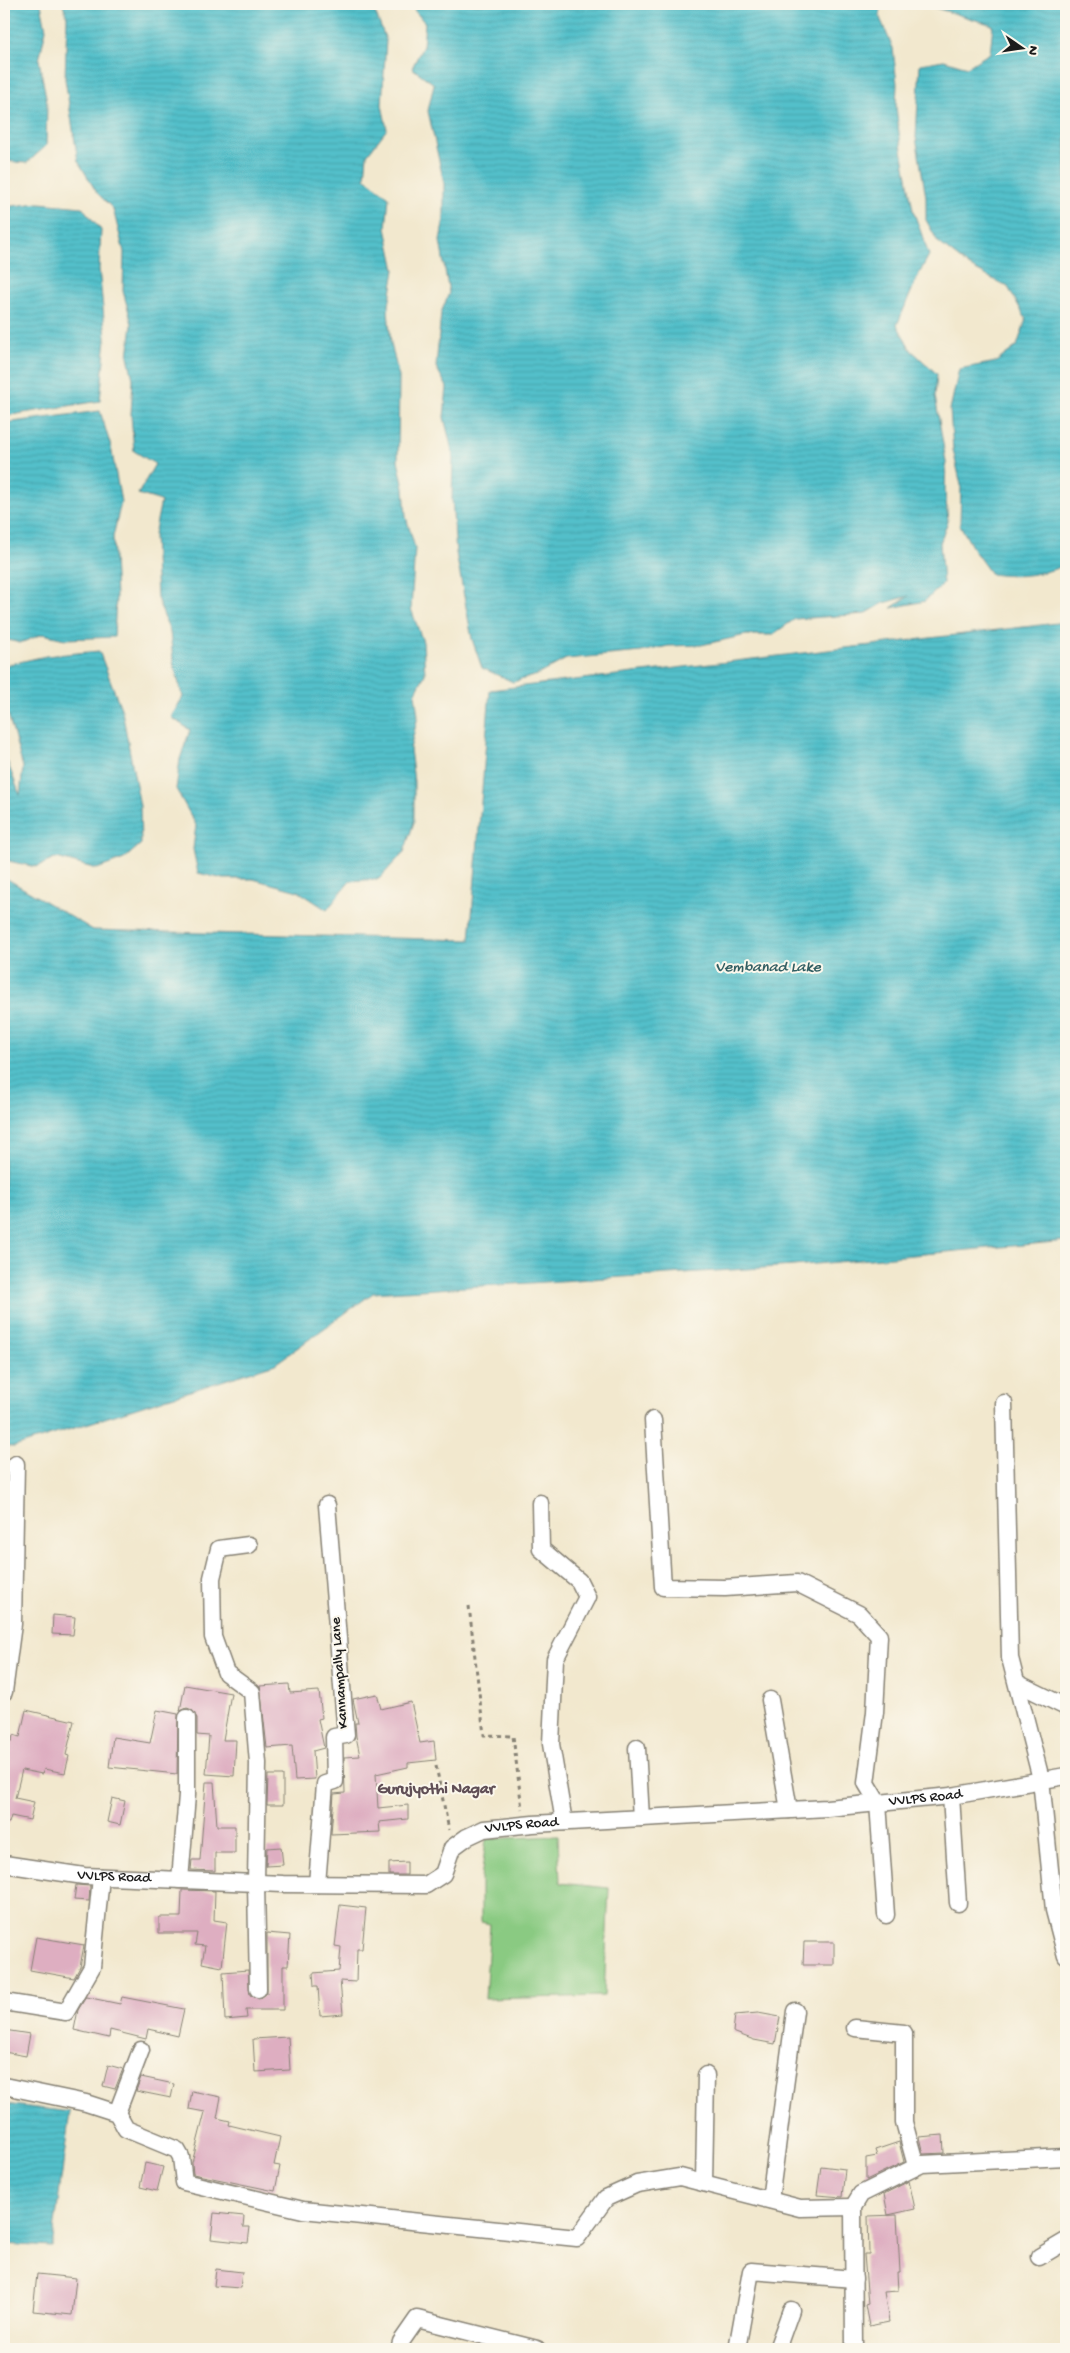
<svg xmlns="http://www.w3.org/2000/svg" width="1070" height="2353" viewBox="0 0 1070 2353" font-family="'Gochi Hand',sans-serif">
	<defs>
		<pattern id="water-rules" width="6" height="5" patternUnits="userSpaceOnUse" patternTransform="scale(1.25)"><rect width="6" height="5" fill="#53c0ca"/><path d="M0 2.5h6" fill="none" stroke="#48a4ad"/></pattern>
	</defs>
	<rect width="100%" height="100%" fill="#fbf7ec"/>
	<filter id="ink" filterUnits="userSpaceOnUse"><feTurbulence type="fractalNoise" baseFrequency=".02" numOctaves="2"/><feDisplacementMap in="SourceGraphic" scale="10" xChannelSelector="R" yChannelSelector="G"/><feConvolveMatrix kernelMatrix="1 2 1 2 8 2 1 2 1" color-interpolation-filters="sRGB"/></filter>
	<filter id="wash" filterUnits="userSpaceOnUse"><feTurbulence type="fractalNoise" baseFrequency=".0096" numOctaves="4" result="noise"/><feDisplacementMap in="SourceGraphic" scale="20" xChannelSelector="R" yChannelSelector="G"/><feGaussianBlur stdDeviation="1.12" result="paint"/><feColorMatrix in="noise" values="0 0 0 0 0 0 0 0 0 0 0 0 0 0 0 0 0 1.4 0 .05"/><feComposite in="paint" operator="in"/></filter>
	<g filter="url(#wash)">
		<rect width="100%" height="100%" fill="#f2e8ce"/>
		<!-- grass -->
		<polygon fill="#8aca82" stroke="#53734f" points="558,1836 560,1883 609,1888 604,1996 485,1999 490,1924 481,1922 481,1879 486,1839"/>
		<!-- water -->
		<g fill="url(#water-rules)" stroke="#386e73">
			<polygon points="4,4 41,4 46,29 39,60 47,103 46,146 27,163 4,161"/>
			<polygon points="63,4 376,4 375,12 386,40 382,105 387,129 367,155 365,178 389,197 386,228 395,270 388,311 391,344 399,377 398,460 404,488 406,517 415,548 411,609 423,642 425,674 415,694 418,716 410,749 414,782 414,822 404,852 379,879 350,881 327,910 298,891 253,879 224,879 198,873 193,849 196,825 176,789 180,759 190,730 171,717 183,697 174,667 170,632 157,598 154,535 161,501 138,494 155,464 134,451 131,415 133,379 128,356 132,324 123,291 124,252 113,209 97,193 78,161 65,79 67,17"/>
			<polygon points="409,4 880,4 880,18 893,48 897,84 896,106 899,133 913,210 929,255 917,278 897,325 911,350 937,374 935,396 946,462 945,491 948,521 940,543 943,584 925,601 891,608 909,596 884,603 865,614 795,619 772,635 746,635 701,645 668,646 641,652 566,659 537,675 513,682 482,668 472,639 456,553 452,499 453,455 444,417 447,387 436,367 441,313 449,293 440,241 444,218 444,183 428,111 434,84 412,68 423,46 425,23"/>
			<path d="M 928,4 L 1066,4 L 1066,565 C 1040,575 1019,578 991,574 L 975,552 L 960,525 L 961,485 L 953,450 L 950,410 L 959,369 L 996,362 L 1017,346 L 1026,319 L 1008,287 L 970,267 L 938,242 L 926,220 L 926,197 L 916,137 L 920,64 L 944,60 L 967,67 L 990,53 L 993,25 L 929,6 Z"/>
			<polygon points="39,203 82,207 101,230 99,269 106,338 100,401 4,416 4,207"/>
			<polygon points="100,411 111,447 121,502 113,537 116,597 114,637 65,639 43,634 20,643 4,639 4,423"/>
			<polygon points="1066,622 1066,1241 793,1266 373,1293 275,1364 14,1447 4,1446 4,877 93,930 470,940 490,690"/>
			<polygon points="99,651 122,711 140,806 141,844 124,859 97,869 57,858 36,867 4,860 4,753 20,795 23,767 4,700 6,665 46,656"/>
			<polygon points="4,2104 70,2112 52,2247 4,2244"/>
		</g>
		<g id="blocks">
			<!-- building -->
			<g fill="#deaec1">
				<polygon points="53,1615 75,1617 73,1635 52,1634"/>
				<polygon points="289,1684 290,1693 319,1691 322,1718 318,1719 324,1748 313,1751 315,1779 295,1780 292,1746 267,1748 260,1686"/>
				<polygon points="185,1685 231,1693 223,1740 236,1740 234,1776 206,1774 209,1736 197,1735 197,1718 192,1710 187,1708 180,1711"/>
				<polygon points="377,1694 381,1709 411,1702 420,1743 434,1741 436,1760 408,1763 408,1767 376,1774 378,1808 408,1805 408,1819 379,1822 380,1832 331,1834 334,1794 345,1793 344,1757 360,1756 356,1736 355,1723 358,1723 353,1699"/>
				<polygon points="26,1710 74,1721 66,1755 69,1756 65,1773 44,1769 42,1774 22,1770 15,1798 34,1802 30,1820 11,1816 9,1823 4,1822 4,1751 6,1740 12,1741 13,1735 20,1737"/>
				<polygon points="157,1710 178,1714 177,1774 109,1767 113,1737 150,1743"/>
				<polygon points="268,1775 283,1775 283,1805 267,1805"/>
				<polygon points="206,1782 214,1782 217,1826 235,1826 235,1853 215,1853 215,1871 191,1870 192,1860 200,1860"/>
				<polygon points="112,1798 125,1801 120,1825 107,1822"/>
				<polygon points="281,1847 283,1865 266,1866 267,1848"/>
				<polygon points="407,1862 407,1875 389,1875 389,1863"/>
				<polygon points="76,1885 90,1886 89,1901 74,1900"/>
				<polygon points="182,1890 215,1891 214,1920 227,1922 222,1967 202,1963 205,1946 195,1945 197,1933 159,1933 159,1917 181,1917"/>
				<polygon points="340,1905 366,1908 362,1949 357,1949 356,1982 340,1981 343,2014 320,2016 318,1986 314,1986 313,1973 339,1971 341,1947 335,1946"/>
				<polygon points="267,1933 290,1935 288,1966 283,1966 283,2010 246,2010 247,2018 225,2020 223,1972 248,1970 250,1995 259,1999 267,1993"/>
				<polygon points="36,1937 84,1945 80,1967 74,1978 30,1970"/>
				<polygon points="804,1942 834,1942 834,1965 803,1965"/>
				<polygon points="86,1997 120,2004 122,1997 184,2009 178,2036 148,2029 146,2039 110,2030 109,2038 74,2030 78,2010"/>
				<polygon points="758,2013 780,2017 775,2044 754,2040 733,2032 735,2015"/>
				<polygon points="4,2030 30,2034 26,2056 4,2052"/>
				<polygon points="288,2037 290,2070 255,2072 253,2039"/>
				<polygon points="108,2065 123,2069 115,2089 103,2086"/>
				<polygon points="141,2077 174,2084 171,2098 136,2091"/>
				<polygon points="192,2091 221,2097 217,2118 230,2121 229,2125 280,2137 274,2165 280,2166 275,2191 193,2174 192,2163 205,2112 189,2109"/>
				<polygon points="943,2135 944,2153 923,2154 919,2137"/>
				<polygon points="899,2142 904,2162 866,2180 866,2158 877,2156 875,2150"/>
				<polygon points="145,2163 163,2167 157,2191 140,2187"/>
				<polygon points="821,2166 845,2169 842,2197 817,2195"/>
				<polygon points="909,2181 915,2209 888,2215 884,2194"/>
				<polygon points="214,2213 244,2216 243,2227 250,2227 248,2243 211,2239"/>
				<polygon points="897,2215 900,2272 897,2272 898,2291 884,2292 889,2322 869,2326 865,2305 868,2304 864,2254 869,2254 868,2216"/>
				<polygon points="216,2269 242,2272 240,2288 214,2286"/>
				<polygon points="37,2274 76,2278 72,2315 33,2311"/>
			</g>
		</g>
	</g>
	<g filter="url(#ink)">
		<use href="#blocks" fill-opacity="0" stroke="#878275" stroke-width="1"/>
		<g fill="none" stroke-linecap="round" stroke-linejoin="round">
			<!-- minor casing -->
			<g stroke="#878275" stroke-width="19">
				<g id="minor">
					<polyline points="1004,1403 1010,1658 1041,1779 1054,1910 1066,1956"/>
					<polyline points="653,1420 663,1587 725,1588 797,1583 859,1614 879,1636 875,1712 866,1783 878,1803 886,1915"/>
					<polyline points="540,1503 541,1549 579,1581 587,1597 555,1659 551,1744 564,1822"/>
					<polyline points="249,1545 219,1549 212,1578 213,1637 226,1673 252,1692 258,1763 256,1883 258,1989"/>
					<polyline points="1017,1683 1066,1707"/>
					<polyline points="4,1692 13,1624 16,1464"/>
					<polyline points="770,1700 789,1810"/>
					<polyline points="637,1748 641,1818"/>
					<polyline points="951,1796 958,1903"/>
					<path id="s1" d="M 4,1864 L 84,1876 L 283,1884 L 426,1885 L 443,1874 L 452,1848 L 467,1837 L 484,1829 L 533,1824 L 827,1808 L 951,1796 L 1066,1776"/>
					<polyline points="180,1880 187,1795 187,1718"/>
					<polyline points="317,1884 325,1784 335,1781 334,1737 346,1735 327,1505"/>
					<polyline points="4,2002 66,2012 92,1967 101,1877"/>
					<polyline points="855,2028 904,2033 904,2122 916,2166"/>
					<polyline points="4,2086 86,2103 117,2113 126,2129 177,2150 181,2157 184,2182 303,2210 577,2238 606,2198 637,2184 680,2177 800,2208 853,2207"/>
					<polyline points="117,2113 141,2050"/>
					<polyline points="704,2183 706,2075"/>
					<polyline points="770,2200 795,2011"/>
					<polyline points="1039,2257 1066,2241"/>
					<polyline points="399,2349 401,2342 417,2319 537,2349"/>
					<polyline points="737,2349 751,2271 854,2279"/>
					<polyline points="777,2349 791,2310"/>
					<polyline points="854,2349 853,2207 861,2194 922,2164 1066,2157"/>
				</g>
			</g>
			<!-- path -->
			<g stroke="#878275" stroke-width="3" stroke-dasharray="4 4" stroke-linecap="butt">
				<polyline points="469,1606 484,1735 513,1736 522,1809"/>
				<polyline points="436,1766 449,1830"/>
			</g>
			<!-- minor -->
			<use href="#minor" stroke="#fff" stroke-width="16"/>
		</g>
	</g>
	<g text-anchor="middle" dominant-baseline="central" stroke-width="4" stroke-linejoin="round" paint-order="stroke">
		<!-- street labels -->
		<g font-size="15" fill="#1c1c1c" stroke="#fbf7ec">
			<text transform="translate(340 1673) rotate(-94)">Kannampally Lane</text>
			<text stroke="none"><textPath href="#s1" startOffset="951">VVLPS Road</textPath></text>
			<text stroke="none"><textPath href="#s1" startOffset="546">VVLPS Road</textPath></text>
			<text stroke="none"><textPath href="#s1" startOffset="111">VVLPS Road</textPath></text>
		</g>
		<!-- water labels -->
		<g font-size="16" font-style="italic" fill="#325e62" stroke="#fbf7ec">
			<text x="768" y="968">Vembanad Lake</text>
		</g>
		<!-- neighbourhood labels -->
		<g font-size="16" font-weight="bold" fill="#604f56" stroke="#fbf7ec">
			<text x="436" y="1790">Gurujyothi Nagar</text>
		</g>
	</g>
	<!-- margin -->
	<rect width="1070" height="2353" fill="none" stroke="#fbf7ec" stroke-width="20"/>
	<!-- north arrow -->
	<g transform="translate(1022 48) rotate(103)" stroke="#fbf7ec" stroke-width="4" paint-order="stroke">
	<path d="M0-4L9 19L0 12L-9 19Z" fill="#1c1c1c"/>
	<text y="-8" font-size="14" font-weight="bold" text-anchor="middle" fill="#1c1c1c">N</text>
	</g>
</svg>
